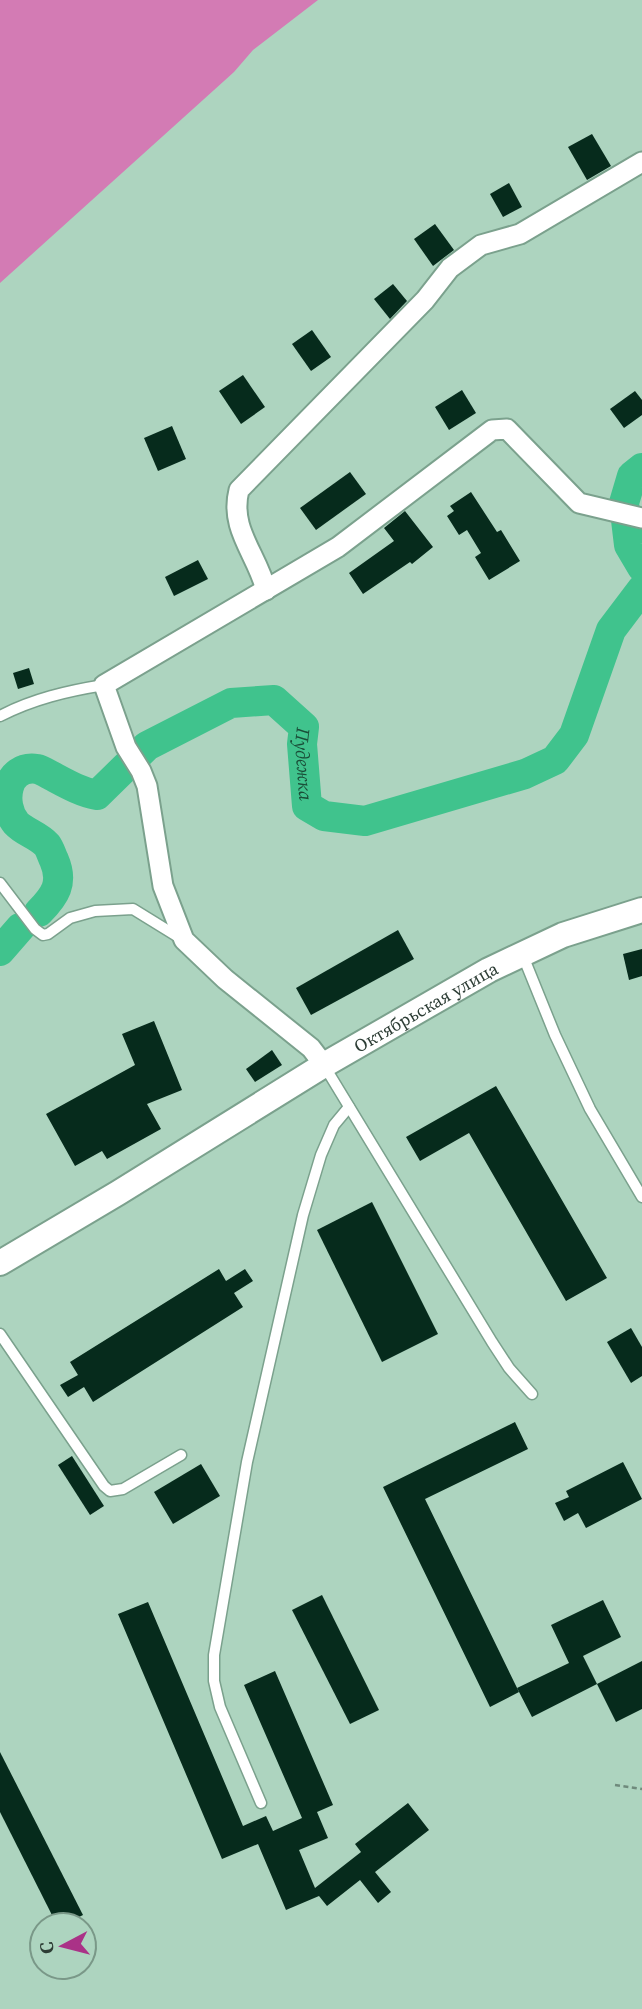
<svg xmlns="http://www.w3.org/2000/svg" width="642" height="2009" viewBox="0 0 642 2009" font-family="'Source Serif 4',serif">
	<rect width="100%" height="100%" fill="#add4bf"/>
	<!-- green -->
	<polygon fill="#d37bb4" points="0,0 318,0 253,50 234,72 0,283"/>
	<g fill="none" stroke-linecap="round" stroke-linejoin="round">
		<!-- river -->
		<g stroke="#40c38d" stroke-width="30">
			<polyline points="642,468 632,476 624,503 629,545 642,567"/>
			<path id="s1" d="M 39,912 C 55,896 64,883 54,860 C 52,856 50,849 47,845 C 38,835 24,832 16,823 C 0,804 6,764 37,769 C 42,770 48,774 52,776 C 67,784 81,792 97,795 L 147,746 L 231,703 L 274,700 L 304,727 L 302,744 L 307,806 L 324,816 L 365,821 L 525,774 L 555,760 L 574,735 L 611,630 L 642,589"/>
			<polyline points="0,951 20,928"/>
		</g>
	</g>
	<!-- building -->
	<g fill="#062b1c">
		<polygon points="592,134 611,166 587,180 568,147"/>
		<polygon points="509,183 522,207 503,217 490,194"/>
		<polygon points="435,224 454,250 433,266 414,239"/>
		<polygon points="393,284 407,301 390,319 374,299"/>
		<polygon points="312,330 331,357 311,371 292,344"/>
		<polygon points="243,375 265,407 241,424 219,391"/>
		<polygon points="462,390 476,413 449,430 435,407"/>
		<polygon points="635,391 642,400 642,415 624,428 610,409"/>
		<polygon points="172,426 186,459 158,471 144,438"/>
		<polygon points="350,472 366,494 316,530 300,508"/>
		<polygon points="471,492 497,532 501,530 520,561 489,580 475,557 481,553 467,530 459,535 447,516 454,511 450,506"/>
		<polygon points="405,511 433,547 412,564 410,562 363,594 349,573 394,541 384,528"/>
		<polygon points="198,560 208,579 174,596 165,577"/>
		<polygon points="29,668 34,684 18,689 13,673"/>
		<polygon points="398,930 414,959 311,1015 296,988"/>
		<polygon points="642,949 642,976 629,980 623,954"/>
		<polygon points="154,1021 182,1090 147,1104 161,1129 107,1159 102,1151 75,1166 46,1114 135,1065 122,1034"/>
		<polygon points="272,1050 282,1065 255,1082 246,1069"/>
		<polygon points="496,1086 607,1278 566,1301 469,1133 420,1161 406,1137"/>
		<polygon points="372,1202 438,1334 382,1362 317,1230"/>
		<polygon points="219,1269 226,1281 245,1269 253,1281 234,1293 243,1307 93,1402 84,1387 68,1397 60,1385 78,1375 70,1362"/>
		<polygon points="631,1328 642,1347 642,1376 631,1383 607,1342"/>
		<polygon points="515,1422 528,1449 425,1499 519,1692 490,1707 383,1487"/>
		<polygon points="72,1456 104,1506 90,1515 58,1465"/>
		<polygon points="623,1462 642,1499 586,1528 578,1513 564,1521 555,1503 569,1497 566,1491"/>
		<polygon points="201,1464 220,1496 173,1524 154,1492"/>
		<polygon points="322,1595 379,1710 350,1724 292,1610"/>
		<polygon points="603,1600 621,1637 583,1656 597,1684 532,1717 517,1688 569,1663 551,1625"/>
		<polygon points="148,1602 243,1826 266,1816 273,1831 302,1818 244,1685 275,1671 333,1805 317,1812 328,1838 299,1850 315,1888 361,1852 355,1844 408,1803 429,1830 375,1872 391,1892 378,1903 360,1880 327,1906 319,1896 286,1910 258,1844 222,1859 118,1614"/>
		<polygon points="642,1661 642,1709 616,1722 597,1684"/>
		<polygon points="0,1752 83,1915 63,1925 57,1925 0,1812"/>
	</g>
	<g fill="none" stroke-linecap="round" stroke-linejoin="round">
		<!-- service casing -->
		<g stroke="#7ba18d" stroke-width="13">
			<g id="service">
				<path d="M 0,716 C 33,699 67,691 104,685"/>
				<polyline points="0,883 35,929 43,935 48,934 70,918 95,911 133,909 180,938"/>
				<polyline points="523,956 555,1035 590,1109 642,1197"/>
				<polyline points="325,1067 492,1342 509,1368 532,1394"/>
				<polyline points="0,1334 104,1486 110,1491 123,1489 181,1455"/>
				<polyline points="261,1803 220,1707 214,1681 214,1655 247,1462 303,1215 321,1155 334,1125 349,1107"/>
			</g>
		</g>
		<!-- minor casing -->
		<g stroke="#7ba18d" stroke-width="23">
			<g id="minor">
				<path d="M 266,590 C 257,554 229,529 239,490 L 425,300 L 450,268 L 481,245 L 520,234 L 642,162"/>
				<polyline points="324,1065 311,1048 225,979 184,940 163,886 147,786 141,771 126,747 104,685 338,547 492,430 507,429 579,503 642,518"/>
			</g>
		</g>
		<!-- tertiary casing -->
		<g stroke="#7ba18d" stroke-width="28">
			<g id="tertiary">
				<path id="s2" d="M 0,1263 L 118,1193 L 324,1065 L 489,970 L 563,935 L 642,910"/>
			</g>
		</g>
		<!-- path -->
		<polyline stroke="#6f8a7c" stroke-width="2.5" stroke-dasharray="5 3.5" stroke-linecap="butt" points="615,1785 642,1789"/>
		<!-- service -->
		<use href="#service" stroke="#fff" stroke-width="10"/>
		<!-- minor -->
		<use href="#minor" stroke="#fff" stroke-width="19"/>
		<!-- tertiary -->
		<use href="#tertiary" stroke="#fff" stroke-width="24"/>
	</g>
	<g text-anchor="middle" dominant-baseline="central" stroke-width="7" stroke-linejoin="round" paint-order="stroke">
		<!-- street labels -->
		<g font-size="18" fill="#2d3d35" stroke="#add4bf">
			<text stroke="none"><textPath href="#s2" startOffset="497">Октябрьская улица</textPath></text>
		</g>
		<!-- water labels -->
		<g font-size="19" font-style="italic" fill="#1a4e38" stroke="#add4bf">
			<text stroke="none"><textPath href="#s1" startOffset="539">Пудежка</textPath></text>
		</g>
	</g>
	<!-- north arrow -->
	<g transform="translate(63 1946) rotate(263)"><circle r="33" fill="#add4bf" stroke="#7a9888" stroke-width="2"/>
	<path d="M0-5L12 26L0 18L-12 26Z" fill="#aa3287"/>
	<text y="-10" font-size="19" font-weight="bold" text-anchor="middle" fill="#2d3d35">С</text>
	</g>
</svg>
